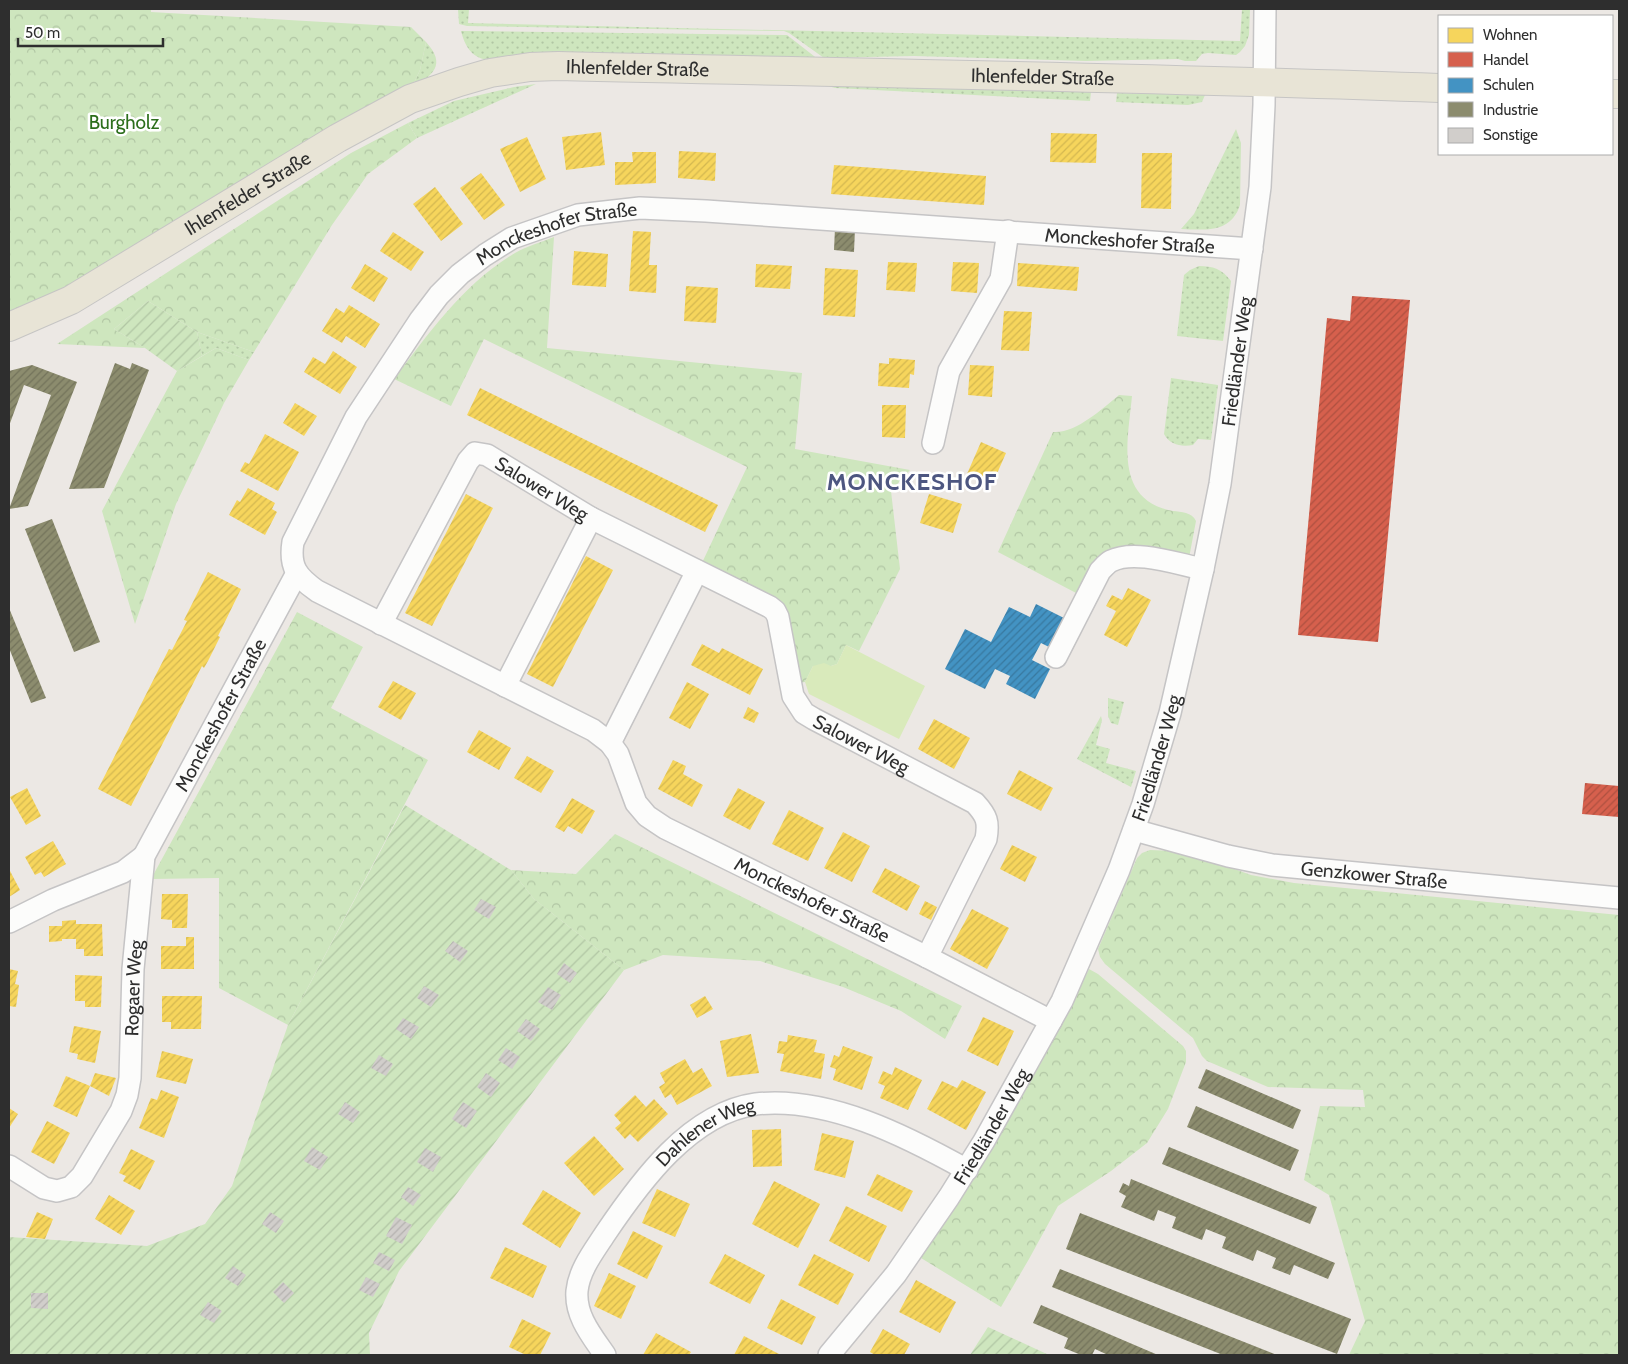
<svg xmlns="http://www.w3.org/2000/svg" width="1628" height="1364" viewBox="0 0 1628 1364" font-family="Cabin,sans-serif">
	<defs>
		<pattern id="grass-dots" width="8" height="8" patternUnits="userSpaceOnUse" patternTransform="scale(1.25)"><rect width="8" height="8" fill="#cee6be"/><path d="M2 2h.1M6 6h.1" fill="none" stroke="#b1c6a4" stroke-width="1.8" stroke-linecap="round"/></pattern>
		<pattern id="forest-crowns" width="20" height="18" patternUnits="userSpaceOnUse" patternTransform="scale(1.25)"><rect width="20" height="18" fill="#cee6be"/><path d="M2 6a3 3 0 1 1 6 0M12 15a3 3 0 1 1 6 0" fill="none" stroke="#b1c6a4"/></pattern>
		<pattern id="garden-furrows" width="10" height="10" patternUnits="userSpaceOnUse" patternTransform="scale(1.25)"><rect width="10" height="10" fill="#cee6be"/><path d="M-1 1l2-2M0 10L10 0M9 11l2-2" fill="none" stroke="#b1c6a4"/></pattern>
		<pattern id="homes-hatch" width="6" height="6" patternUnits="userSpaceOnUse" patternTransform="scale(1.25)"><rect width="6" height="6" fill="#f6d55c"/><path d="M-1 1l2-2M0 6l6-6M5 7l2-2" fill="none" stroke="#d3b750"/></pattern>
		<pattern id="shops-hatch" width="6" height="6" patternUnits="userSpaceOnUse" patternTransform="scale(1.25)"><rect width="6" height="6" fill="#d6604d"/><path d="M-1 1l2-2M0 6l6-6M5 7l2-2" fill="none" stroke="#ae5040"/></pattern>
		<pattern id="schools-hatch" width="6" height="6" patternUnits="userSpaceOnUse" patternTransform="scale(1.25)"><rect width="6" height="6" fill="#4393c3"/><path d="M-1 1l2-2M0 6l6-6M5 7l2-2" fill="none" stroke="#38789f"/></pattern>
		<pattern id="industry-hatch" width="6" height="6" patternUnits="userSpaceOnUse" patternTransform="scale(1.25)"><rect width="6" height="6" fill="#8c8c6e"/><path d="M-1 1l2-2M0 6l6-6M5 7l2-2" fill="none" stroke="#73735b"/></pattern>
		<pattern id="building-hatch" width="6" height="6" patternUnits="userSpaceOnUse" patternTransform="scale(1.25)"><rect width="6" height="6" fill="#d1cecb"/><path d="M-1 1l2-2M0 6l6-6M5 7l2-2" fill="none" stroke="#b4b1af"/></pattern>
	</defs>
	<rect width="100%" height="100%" fill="#ece8e4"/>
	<!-- grass -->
	<g fill="url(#grass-dots)">
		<polygon points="458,9 469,9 468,23 1240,41 1242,9 1250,9 1249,35 1245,46 1240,52 1236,55 1208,53 1202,54 1196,61 1185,61 1178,59 1086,61 914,56 824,58 789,33 784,31 467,26 459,24"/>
		<path d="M 461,31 L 784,35 L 787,35 L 819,60 L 487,60 C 471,57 465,46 461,31 Z"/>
		<path d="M 426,42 C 447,65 433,75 411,89 L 420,70 Z"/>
		<polygon points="815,82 1091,92 1090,101 835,88"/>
		<polygon points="536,84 417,138 408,123 454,101 514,87"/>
		<polygon points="1117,93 1205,95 1202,102 1188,105 1116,102"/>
		<path d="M 1236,129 L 1241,143 L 1240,205 C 1231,233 1206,230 1181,229 L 1194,214 Z"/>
		<path d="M 1199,266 C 1213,266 1222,269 1231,281 L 1223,341 L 1177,336 L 1184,275 L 1190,270 Z"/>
		<polygon points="197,332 254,352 249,360 216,348 202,356"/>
		<path d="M 1171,378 L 1218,385 L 1211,440 L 1198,439 L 1193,445 C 1181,447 1170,445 1164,434 Z"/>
		<polygon points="1108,698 1124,702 1118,725 1111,723 1108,716"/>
		<polygon points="1101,716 1102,720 1096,745 1110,749 1106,763 1136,771 1131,787 1077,759"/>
	</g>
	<!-- forest -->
	<g fill="url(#forest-crowns)">
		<polygon points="9,9 151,9 151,12 411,27 426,42 420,70 411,89 65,290 9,316"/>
		<polygon points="408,123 417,138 368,174 332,225 254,352 197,332 148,301 114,329 145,348 57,344 351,153"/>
		<path d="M 554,237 L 547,348 L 802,373 L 795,449 L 910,470 L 891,491 L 900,569 L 859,651 L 846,645 L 837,664 L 831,666 L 813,666 L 805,682 L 797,683 L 785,615 L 701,565 L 747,467 L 484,339 L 451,406 L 394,379 C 429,333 464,283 515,253 C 527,246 542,242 554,237 Z"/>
		<polygon points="216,348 249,360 224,403 176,504 135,624 102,511 177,371"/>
		<path d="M 1119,395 L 1132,396 C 1128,440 1113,500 1173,511 C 1181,512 1192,512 1196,521 L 1189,558 L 1138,548 L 1078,594 L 998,552 L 1053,432 C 1075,434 1102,409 1119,395 Z"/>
		<polygon points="297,612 363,647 331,708 428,760 288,1025 219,988 219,878 151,879"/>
		<polygon points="615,834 962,1006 945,1039 901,1011 843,987 760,961 663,955 624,970 534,899 511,870 576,874"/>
		<polygon points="1150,850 1173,851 1204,858 1251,875 1294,883 1619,915 1619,1355 1349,1355 1365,1321 1329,1195 1304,1180 1320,1106 1365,1107 1363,1090 1268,1087 1207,1061 1202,1056 1193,1038 1105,964 1100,957 1098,949 1137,858 1142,853"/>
		<path d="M 1089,969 L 1098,974 L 1183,1046 L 1186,1051 L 1186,1062 L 1168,1109 L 1147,1143 L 1111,1171 L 1058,1206 L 1029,1259 L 1001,1307 L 921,1258 C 982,1165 1041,1071 1089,969 Z"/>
	</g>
	<!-- garden -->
	<g fill="url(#garden-furrows)">
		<polygon points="148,301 197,332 202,356 177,371 145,348 114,329"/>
		<polygon points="405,805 511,870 534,899 624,970 399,1271 369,1333 370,1355 9,1355 9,1237 147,1246 205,1224 232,1186 288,1025"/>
		<polygon points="988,1327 1049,1355 970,1355"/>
	</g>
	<!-- pitch -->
	<polygon fill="#d9eabb" points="846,645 925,686 899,739 809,694 805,682 813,666 824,663 831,666 837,664"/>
	<!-- homes -->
	<g fill="url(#homes-hatch)">
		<polygon points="601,132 605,165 566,170 562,137"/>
		<polygon points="1051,133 1097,134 1096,163 1050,162"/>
		<polygon points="527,137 546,179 520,192 500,149"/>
		<polygon points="679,151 716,153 715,181 678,178"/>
		<polygon points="632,152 656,152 656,183 615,185 615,162 633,162"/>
		<polygon points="1142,153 1172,153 1171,209 1141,208"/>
		<polygon points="834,165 986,176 984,205 831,194"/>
		<polygon points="481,173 505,205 484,220 460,188"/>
		<polygon points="435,187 463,224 441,241 413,204"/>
		<polygon points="633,231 651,232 649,265 657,265 656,293 629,291"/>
		<polygon points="393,232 424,252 411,271 380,251"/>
		<polygon points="574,251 608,254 606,287 572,285"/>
		<polygon points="888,262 917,263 915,292 886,290"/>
		<polygon points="953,262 979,263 977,293 951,291"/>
		<polygon points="1018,263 1079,267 1077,291 1017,286"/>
		<polygon points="365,264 388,278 374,302 351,288"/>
		<polygon points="756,264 792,266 790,289 755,287"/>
		<polygon points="825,268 858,270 855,317 823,315"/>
		<polygon points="686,286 718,288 716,323 684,321"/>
		<polygon points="349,305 380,324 365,348 346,336 342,343 322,331 336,308 344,313"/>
		<polygon points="1004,311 1032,312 1029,351 1001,350"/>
		<polygon points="333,351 357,367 340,394 304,372 313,357 325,364"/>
		<polygon points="889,358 915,360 914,375 910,374 909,388 878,386 879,363 889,364"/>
		<polygon points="970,365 994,366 992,397 968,395"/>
		<polygon points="480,388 718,505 705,532 467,415"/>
		<polygon points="295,403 317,416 304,436 283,423"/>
		<polygon points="882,405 906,405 905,438 882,437"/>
		<polygon points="265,434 299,452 278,491 240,471 245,462 249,464"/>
		<polygon points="981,442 1006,453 992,485 967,474"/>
		<polygon points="248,488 275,503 272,509 277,512 265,535 229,515 237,500 240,502"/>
		<polygon points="466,494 493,508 432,626 405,613"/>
		<polygon points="929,494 962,504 953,533 920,523"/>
		<polygon points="586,556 613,570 553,687 527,674"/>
		<polygon points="208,572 241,589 218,636 220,637 208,661 204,668 202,666 131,806 98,789 169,649 172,650 187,621 184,620"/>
		<polygon points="1128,588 1151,600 1127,647 1104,635 1116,611 1106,606 1112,595 1122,600"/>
		<polygon points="702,644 719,653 722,648 763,669 750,695 691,665"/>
		<polygon points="393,681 416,693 401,720 378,707"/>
		<polygon points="687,682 709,694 690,729 669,718"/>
		<polygon points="748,707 759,713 754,723 743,718"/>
		<polygon points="934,719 970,738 954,769 918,749"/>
		<polygon points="479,730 511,748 499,770 467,752"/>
		<polygon points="527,756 554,771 541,793 514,778"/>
		<polygon points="673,760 686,766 683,774 703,785 692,807 658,789"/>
		<polygon points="1019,770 1053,788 1041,811 1007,794"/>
		<polygon points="27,788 41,816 26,825 10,797"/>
		<polygon points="738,788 765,802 750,830 723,816"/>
		<polygon points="572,798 595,811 582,834 568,826 564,832 555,827"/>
		<polygon points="789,810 824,828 808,861 772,844"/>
		<polygon points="843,832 870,846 852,882 824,868"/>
		<polygon points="53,841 66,864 44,877 41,872 35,875 25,857"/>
		<polygon points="1012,845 1037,857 1025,882 1000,869"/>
		<polygon points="885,868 920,886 907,911 872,892"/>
		<polygon points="9,869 20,890 9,897"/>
		<polygon points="162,894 188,894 187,928 172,928 172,920 161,919"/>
		<polygon points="925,901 937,907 931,920 919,914"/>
		<polygon points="972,909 1009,928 987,969 950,949"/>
		<polygon points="76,920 76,924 102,924 103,956 84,956 84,949 76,949 76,939 62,939 62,941 49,942 49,926 62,926 62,921"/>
		<polygon points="186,937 194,937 194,969 161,969 161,946 186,946"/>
		<polygon points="9,969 18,971 15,984 19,985 16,1007 9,1006"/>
		<polygon points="75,975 102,976 101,1007 85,1007 85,1001 75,1001"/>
		<polygon points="162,996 202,996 201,1029 171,1029 171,1022 162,1022"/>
		<polygon points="705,996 713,1009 697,1018 690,1005"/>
		<polygon points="983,1017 1014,1031 998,1066 967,1051"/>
		<polygon points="74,1026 101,1031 95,1063 77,1059 78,1054 69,1052"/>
		<polygon points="751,1034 759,1073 727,1077 720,1041"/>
		<polygon points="788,1035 817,1040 814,1052 825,1054 821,1079 780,1071 784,1054 777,1053 779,1041 787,1042"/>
		<polygon points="843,1046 873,1057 862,1090 833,1080 836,1069 830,1067 834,1055 839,1057"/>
		<polygon points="162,1051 193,1059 186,1084 156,1077"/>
		<polygon points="685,1059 693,1073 702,1068 712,1086 677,1105 671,1094 665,1098 659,1087 665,1083 660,1073"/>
		<polygon points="895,1067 922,1080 908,1110 880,1098 885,1086 878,1083 883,1071 892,1075"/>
		<polygon points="95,1073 116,1078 109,1096 90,1086"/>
		<polygon points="66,1076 90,1086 77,1117 53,1106"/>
		<polygon points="962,1080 986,1092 966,1130 927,1109 942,1081 957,1088"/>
		<polygon points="161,1090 179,1097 164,1138 139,1128 151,1098 157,1100"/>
		<polygon points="635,1095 646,1107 654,1099 668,1114 638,1142 630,1134 625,1139 615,1128 621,1123 614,1115"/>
		<polygon points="9,1108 18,1114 9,1128"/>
		<polygon points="47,1121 70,1133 54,1164 31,1152"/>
		<polygon points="781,1129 782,1166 753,1167 752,1130"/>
		<polygon points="822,1133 854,1141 845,1178 814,1170"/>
		<polygon points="594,1136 624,1169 594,1196 564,1163"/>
		<polygon points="131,1149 155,1161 140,1190 123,1181 126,1176 119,1173"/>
		<polygon points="877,1174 913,1191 902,1212 867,1195"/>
		<polygon points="774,1181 820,1204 798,1248 752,1224"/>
		<polygon points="657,1189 690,1204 675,1237 642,1223"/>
		<polygon points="543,1190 581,1213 560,1248 522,1224"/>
		<polygon points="109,1195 135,1211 121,1235 95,1219"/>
		<polygon points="846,1206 887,1226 869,1262 829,1241"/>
		<polygon points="37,1212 53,1219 45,1239 26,1237"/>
		<polygon points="633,1231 663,1246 647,1279 617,1264"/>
		<polygon points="505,1247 547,1266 533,1298 490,1278"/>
		<polygon points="725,1254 765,1275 750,1304 709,1283"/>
		<polygon points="814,1254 854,1274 838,1305 798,1285"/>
		<polygon points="609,1273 636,1286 621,1319 594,1306"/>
		<polygon points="916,1280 956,1302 940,1333 899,1312"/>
		<polygon points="781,1299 816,1317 802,1345 767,1328"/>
		<polygon points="522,1319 551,1333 540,1355 526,1355 509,1347"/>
		<polygon points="883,1329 910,1344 904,1355 875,1355 870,1352"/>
		<polygon points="656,1333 691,1352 689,1355 643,1355"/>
		<polygon points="744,1336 781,1355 734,1355"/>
	</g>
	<!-- shops -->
	<g fill="url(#shops-hatch)">
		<polygon points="1352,296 1410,300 1378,642 1298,635 1327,318 1350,321"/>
		<polygon points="1585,783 1619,786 1619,817 1582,814"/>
	</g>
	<!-- schools -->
	<polygon fill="url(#schools-hatch)" points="1036,604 1066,619 1051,648 1041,643 1032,660 1050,669 1035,699 1006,684 1010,676 995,669 985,689 945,669 965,629 991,642 1009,607 1030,617"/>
	<!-- industry -->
	<g fill="url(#industry-hatch)">
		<polygon points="835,228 855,229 854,252 834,250"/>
		<polygon points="115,363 130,369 132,363 149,370 104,488 69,489"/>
		<polygon points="32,365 77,382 28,506 9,509 51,395 24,385 9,426 9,371"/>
		<polygon points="52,519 100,642 74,652 25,529"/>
		<polygon points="9,608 46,698 31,703 9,648"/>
		<polygon points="1206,1069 1301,1110 1293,1129 1198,1088"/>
		<polygon points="1196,1106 1299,1150 1290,1171 1187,1127"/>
		<polygon points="1169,1147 1317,1207 1310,1224 1162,1164"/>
		<polygon points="1131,1179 1335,1263 1328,1279 1294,1265 1290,1275 1272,1268 1276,1258 1257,1250 1253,1261 1222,1248 1226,1237 1206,1229 1202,1240 1172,1228 1176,1217 1158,1210 1154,1221 1121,1207 1126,1196 1119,1192 1123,1183 1129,1186"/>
		<polygon points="1080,1213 1351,1319 1337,1354 1066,1249"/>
		<polygon points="1060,1269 1277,1355 1223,1355 1052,1287"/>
		<polygon points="1041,1305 1158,1355 1108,1355 1095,1349 1092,1355 1081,1355 1064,1348 1068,1338 1033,1323"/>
	</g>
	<!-- building -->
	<g fill="url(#building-hatch)">
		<polygon points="481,899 496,907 489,919 474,910"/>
		<polygon points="453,941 468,951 460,962 445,951"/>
		<polygon points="564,963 577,973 570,983 557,974"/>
		<polygon points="424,986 439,995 431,1007 417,998"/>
		<polygon points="548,987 561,995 552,1010 538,1002"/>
		<polygon points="403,1018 419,1027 411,1039 396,1029"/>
		<polygon points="526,1019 540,1029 531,1041 517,1031"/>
		<polygon points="506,1048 520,1057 512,1069 498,1060"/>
		<polygon points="379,1055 393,1064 386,1076 371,1068"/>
		<polygon points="486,1073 500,1083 491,1097 477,1087"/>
		<polygon points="345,1102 360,1112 353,1123 338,1114"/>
		<polygon points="463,1102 477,1111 466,1128 452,1119"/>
		<polygon points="312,1147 328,1157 320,1170 304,1161"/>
		<polygon points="425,1148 441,1157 433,1172 417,1162"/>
		<polygon points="408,1187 421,1195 413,1206 401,1197"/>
		<polygon points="270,1212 284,1221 276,1233 262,1224"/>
		<polygon points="396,1217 412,1225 402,1244 386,1236"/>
		<polygon points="379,1252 395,1260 389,1271 373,1263"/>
		<polygon points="233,1266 246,1275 238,1286 225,1278"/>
		<polygon points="366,1277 380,1284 373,1297 359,1290"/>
		<polygon points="283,1282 294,1293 284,1303 273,1292"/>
		<polygon points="31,1293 48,1293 48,1309 31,1308"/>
		<polygon points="208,1302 222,1311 214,1323 200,1315"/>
	</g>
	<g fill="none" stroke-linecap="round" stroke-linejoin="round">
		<!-- minor casing -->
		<g stroke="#c5c4c5" stroke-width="24">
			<g id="minor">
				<polyline points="933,443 949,371 1001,279 1008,231"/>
				<path id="s1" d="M 381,624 L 468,461 L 475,453 L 487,455 L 591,518 L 770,607 L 775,611 L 778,617 L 793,696 L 804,713 L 814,719 L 975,803 C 987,816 989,822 986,839 L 927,957"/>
				<path d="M 1056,657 L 1100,571 C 1103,568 1107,563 1111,561 C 1135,549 1177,564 1203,569"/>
				<polyline points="505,686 591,518"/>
				<polyline points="610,743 697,571"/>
				<path id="s2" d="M 1134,830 L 1228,856 L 1272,865 L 1619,898"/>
				<polyline points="9,922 53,900 123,872 144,856"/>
				<path id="s3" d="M 1051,1021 L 927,957 L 665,828 L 647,816 L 636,803 L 618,754 L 610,743 L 593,730 L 317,591 C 297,577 289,567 293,542 L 356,417 L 420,320 L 439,295 L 460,274 L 485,255 L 512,238 L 578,215 L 640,208 L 706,211 L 1252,249"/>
				<path id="s4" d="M 9,1166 L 44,1188 L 57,1191 L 71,1187 L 82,1176 L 121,1111 L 127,1095 L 130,1078 L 133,969 L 144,856 L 297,573"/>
				<path id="s5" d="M 605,1355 C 592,1336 575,1316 577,1291 C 579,1270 594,1251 605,1234 C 640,1182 690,1113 756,1104 C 828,1096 906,1136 967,1170"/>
				<path id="s6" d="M 829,1355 L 896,1274 L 949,1197 L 984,1141 L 1062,1001 L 1119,870 L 1143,804 L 1170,713 L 1203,569 L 1220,484 L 1260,187 L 1264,105 L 1265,9"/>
			</g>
		</g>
		<!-- major casing -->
		<g stroke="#c6c5c4" stroke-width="30">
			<g id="major">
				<polyline points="1612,94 1619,94"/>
				<path id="s7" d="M 9,327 L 71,300 L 338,138 L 410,99 L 459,82 L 490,73 L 530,67 L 558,66 C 852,73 1146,77 1439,88"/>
			</g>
		</g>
		<!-- minor -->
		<use href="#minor" stroke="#fcfcfb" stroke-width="21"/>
		<!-- major -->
		<use href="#major" stroke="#e8e4d6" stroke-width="28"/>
	</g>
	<g text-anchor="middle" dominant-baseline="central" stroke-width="5" stroke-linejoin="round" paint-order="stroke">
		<!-- street labels -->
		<g font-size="19" fill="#2e2e2e" stroke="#fff">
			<text stroke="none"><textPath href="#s7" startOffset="694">Ihlenfelder Straße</textPath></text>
			<text stroke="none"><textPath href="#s7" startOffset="1099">Ihlenfelder Straße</textPath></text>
			<text stroke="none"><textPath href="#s7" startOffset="274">Ihlenfelder Straße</textPath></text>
			<text stroke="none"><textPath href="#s3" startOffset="1350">Monckeshofer Straße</textPath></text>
			<text stroke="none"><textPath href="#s3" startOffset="1929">Monckeshofer Straße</textPath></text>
			<text stroke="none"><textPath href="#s6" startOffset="1091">Friedländer Weg</textPath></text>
			<text stroke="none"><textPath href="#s1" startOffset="272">Salower Weg</textPath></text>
			<text stroke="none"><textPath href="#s4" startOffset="578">Monckeshofer Straße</textPath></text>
			<text stroke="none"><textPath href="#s1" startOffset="708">Salower Weg</textPath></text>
			<text stroke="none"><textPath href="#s6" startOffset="686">Friedländer Weg</textPath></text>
			<text stroke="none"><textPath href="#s2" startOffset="245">Genzkower Straße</textPath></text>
			<text transform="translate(812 900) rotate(26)">Monckeshofer Straße</text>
			<text stroke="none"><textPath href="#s4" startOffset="285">Rogaer Weg</textPath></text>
			<text stroke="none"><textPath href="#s6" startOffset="281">Friedländer Weg</textPath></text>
			<text stroke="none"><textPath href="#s5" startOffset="282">Dahlener Weg</textPath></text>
		</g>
		<!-- park labels -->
		<g font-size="19" fill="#2c6e1b" stroke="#fff">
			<text x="124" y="122">Burgholz</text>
		</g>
		<!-- district labels -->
		<g font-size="24" font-weight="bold" letter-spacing="1" fill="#4d5680" stroke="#fff">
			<text x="912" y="481">MONCKESHOF</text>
		</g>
	</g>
	<!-- border -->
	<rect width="1628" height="1364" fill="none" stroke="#2e2e2e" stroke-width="20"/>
	<!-- legend -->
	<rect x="1438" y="15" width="175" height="140" fill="#ffffff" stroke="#ababab"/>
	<rect x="1448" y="28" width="25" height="15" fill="#f6d55c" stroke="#ababab"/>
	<text x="1483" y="40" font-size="15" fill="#2e2e2e">Wohnen</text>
	<rect x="1448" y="52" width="25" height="15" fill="#d6604d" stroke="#ababab"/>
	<text x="1483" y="65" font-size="15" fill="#2e2e2e">Handel</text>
	<rect x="1448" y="78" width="25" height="15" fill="#4393c3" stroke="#ababab"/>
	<text x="1483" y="90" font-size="15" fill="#2e2e2e">Schulen</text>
	<rect x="1448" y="102" width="25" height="15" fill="#8c8c6e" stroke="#ababab"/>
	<text x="1483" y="115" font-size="15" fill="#2e2e2e">Industrie</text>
	<rect x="1448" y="128" width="25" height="15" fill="#d1cecb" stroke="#ababab"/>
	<text x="1483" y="140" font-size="15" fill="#2e2e2e">Sonstige</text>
	<!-- scale -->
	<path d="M18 38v8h145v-8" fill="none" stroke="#2e2e2e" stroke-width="2.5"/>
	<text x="25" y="38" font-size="15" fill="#2e2e2e" stroke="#ffffff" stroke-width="4" paint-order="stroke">50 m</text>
</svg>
